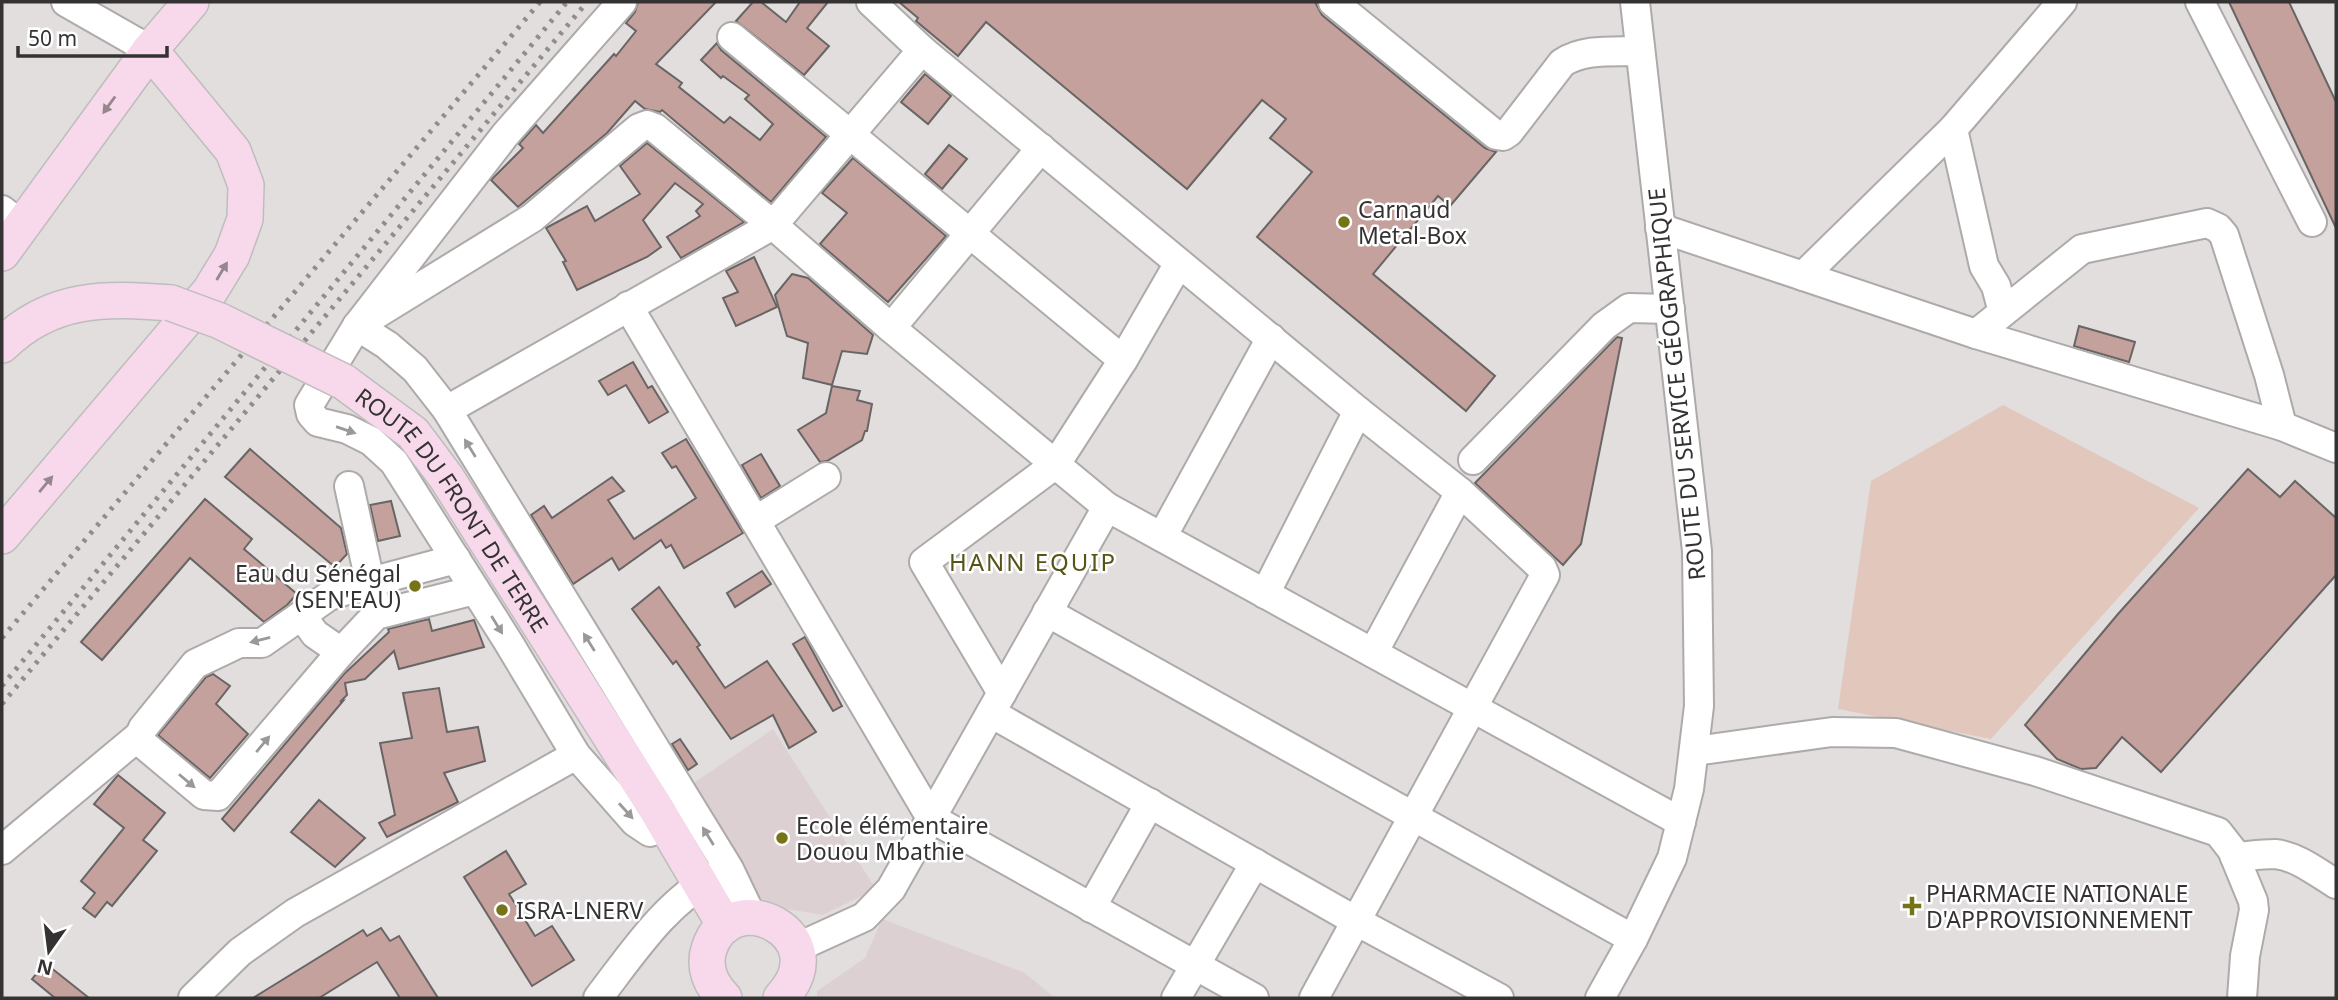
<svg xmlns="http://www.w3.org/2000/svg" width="2338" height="1000" viewBox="0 0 2338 1000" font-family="'Noto Sans',sans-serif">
	<rect width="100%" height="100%" fill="#e2dede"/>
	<!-- built -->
	<g fill="#ddd0d3">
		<polygon points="773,729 876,889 823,915 763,905 688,787"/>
		<polygon points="882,919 1025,973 1055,998 817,998 817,991 865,958"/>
	</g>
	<!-- green -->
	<polygon fill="#e2c7bc" points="2003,405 2199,508 1991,739 1838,709 1871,481"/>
	<!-- building -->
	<g fill="#c5a19e" stroke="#686564" stroke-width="2">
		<polygon points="638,2 716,2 656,64 682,83 679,87 724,123 730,117 760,140 773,124 745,99 749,95 723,76 721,78 701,60 717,43 721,50 826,137 771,202 662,110 660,112 645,109 635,101 607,133 518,207 491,180 523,148 519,144 536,125 543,133 614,54 616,56 636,31 626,23 635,12"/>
		<polygon points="753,2 761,2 786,22 800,2 828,2 807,28 829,46 804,75 736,21"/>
		<polygon points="899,2 1315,2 1322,15 1485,148 1496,152 1450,206 1438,196 1373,274 1495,376 1466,411 1257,237 1312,172 1270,138 1286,119 1262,100 1187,189 986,22 958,56 916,21 918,18"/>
		<polygon points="2229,2 2289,2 2336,102 2336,228"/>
		<polygon points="925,74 951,96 928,124 901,102"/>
		<polygon points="647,143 744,222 681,258 667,237 700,216 696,211 703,204 675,183 643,220 661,247 647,257 577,290 563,262 566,261 546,228 587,206 595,221 640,194 620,166"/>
		<polygon points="949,145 967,159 942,189 925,174"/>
		<polygon points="853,158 946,236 888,302 820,244 847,213 822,193"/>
		<polygon points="754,257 777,307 736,326 723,298 738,292 726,271"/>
		<polygon points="792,274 808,278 873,335 867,354 842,351 832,385 803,378 808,343 787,336 775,295"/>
		<polygon points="2079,326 2135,342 2129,362 2074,346"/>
		<polygon points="1617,337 1622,338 1581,544 1563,565 1475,483"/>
		<polygon points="633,362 648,388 652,386 668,412 649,423 626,385 608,395 599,381"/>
		<polygon points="832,386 860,391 857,400 872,404 867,431 865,431 862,440 827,461 820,462 798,430 826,413"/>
		<polygon points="686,439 743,533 684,568 671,545 666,548 661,540 619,570 612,558 573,584 531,515 544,506 552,518 612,477 624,491 608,500 634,539 696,498 676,466 672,468 662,453"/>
		<polygon points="250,449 341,528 347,554 335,567 225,477"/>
		<polygon points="761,454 780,486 761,498 742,465"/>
		<polygon points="2248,469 2280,497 2295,481 2336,518 2336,575 2161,772 2122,737 2096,768 2081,769 2057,759 2025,725 2118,614"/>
		<polygon points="205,499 252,539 244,549 297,594 287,605 264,622 190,558 102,660 81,642"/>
		<polygon points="391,501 400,536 378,541 370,505"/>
		<polygon points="762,571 771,584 735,607 727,593"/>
		<polygon points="659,587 700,645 697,647 725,688 767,661 816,732 789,748 773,715 731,739 676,661 673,664 632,609"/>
		<polygon points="429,619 432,631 474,620 484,647 399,669 394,651 365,679 345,683 347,695 340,702 343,701 234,831 222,819 344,674 389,632 388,629"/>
		<polygon points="805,637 842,706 833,711 793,644"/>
		<polygon points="213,674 230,686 216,704 248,734 210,778 158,735 206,677"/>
		<polygon points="439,688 447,732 478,727 485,761 444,773 458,802 387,837 379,823 395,815 380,743 412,738 403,693"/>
		<polygon points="680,739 697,764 688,770 672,744"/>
		<polygon points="118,775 165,813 143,840 157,851 112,906 107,902 95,917 83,908 95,893 81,881 124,828 94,804"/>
		<polygon points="319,800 365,838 335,867 291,832"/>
		<polygon points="506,851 526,884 509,894 535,936 552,926 574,960 532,986 464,877"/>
		<polygon points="381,928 390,941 399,936 438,998 400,998 377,962 319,998 253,998 363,930 367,936"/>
		<polygon points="45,963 89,998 55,998 32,979"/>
	</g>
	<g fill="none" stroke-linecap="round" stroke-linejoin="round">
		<!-- minor casing -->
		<g stroke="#aeaaaa" stroke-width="32">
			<g id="minor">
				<polyline points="66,2 150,50"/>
				<polyline points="622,2 505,135 357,326 309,405 311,414 318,422 347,429 371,441 394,462 507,640 576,755 635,822 650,832 666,826"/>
				<polyline points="871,2 922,50 1358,411 1460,492 1542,568 1545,575 1314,998"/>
				<path d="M 1333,2 L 1496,135 L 1503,136 L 1509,132 L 1562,63 C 1584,48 1614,52 1640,51"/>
				<polyline points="2200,2 2312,222"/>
				<polyline points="732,37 1123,360 1056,464 924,562 1002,693"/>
				<polyline points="1953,129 1984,266 1996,286 2003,312"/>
				<polyline points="2,210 21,225"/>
				<polyline points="1660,228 1976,334 2282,426 2336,448"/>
				<polyline points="1803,276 1953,129 2062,2"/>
				<polyline points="628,306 931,818 1254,998"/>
				<polyline points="357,326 532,218 639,128 647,125 655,128 773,225 891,328 1107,507 1681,822"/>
				<polyline points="357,326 387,345 415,369 447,410 729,869 752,917"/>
				<polyline points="891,328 1041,148"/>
				<polyline points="1976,334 2082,249 2207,223 2218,228 2224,235 2269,375 2282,426"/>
				<polyline points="1123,360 1179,263"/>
				<polyline points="447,410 773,225 922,50"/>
				<polyline points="1473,460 1604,326 1629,308 1670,309"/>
				<polyline points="349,486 374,600"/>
				<polyline points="755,521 826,477"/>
				<polyline points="1162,537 1271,338"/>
				<polyline points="456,559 370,582 329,596 262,643 239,643 195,664 143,728 140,735 143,744 204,795 218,796 341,652 376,615 475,590"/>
				<polyline points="1265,594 1358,411"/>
				<polyline points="1047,612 1633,939"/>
				<polyline points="302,616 315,634 341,652"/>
				<polyline points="1373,653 1460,492"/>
				<polyline points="991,713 1356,921 1499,998"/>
				<polyline points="1695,751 1832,732 1896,733 2035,771 2218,832 2232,850 2253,901 2254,910 2245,956 2242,998"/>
				<polyline points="2,850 140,735"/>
				<path d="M 2235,857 C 2248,856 2262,854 2275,854 C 2297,856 2318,873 2336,884"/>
				<polyline points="1091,908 1150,803"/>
				<polyline points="796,948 864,917 891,889 1107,507"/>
				<polyline points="193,998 240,952 295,913 576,755"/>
				<path d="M 598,998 C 632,954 666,901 717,875"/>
				<polyline points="1176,998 1255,863"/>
				<polyline points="1600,998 1633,939 1672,858 1689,789 1699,706 1697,551 1635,2"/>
			</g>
		</g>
		<!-- major casing -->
		<g stroke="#bebdbd" stroke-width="38">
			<g id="major">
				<polyline points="2,253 150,50 191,2"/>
				<path d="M 2,345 C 52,296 106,298 171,303"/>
				<path id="s1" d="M 344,382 L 413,433 L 446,477 L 657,810 L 725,926"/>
				<polyline points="2,536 210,291 232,255 245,219 246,185 233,151 150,50"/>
				<path d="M 724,998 C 711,985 703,968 709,949 C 730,881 840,935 781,998"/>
			</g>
		</g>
		<!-- minor -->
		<use href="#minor" stroke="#fff" stroke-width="28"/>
		<!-- major -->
		<use href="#major" stroke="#f7d9eb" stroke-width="35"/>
		<!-- rail -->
		<g stroke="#908d8d" stroke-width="5" stroke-dasharray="3.5 7" stroke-linecap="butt">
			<polyline points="2,638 540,2"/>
			<polyline points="2,686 567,2"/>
			<polyline points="2,704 587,2"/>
		</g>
		<!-- major-bridge casing -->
		<g stroke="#bebdbd" stroke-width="38" stroke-linecap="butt">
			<polyline id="major-bridge" points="171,303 220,321 344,382"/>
		</g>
		<!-- major-bridge -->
		<use href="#major-bridge" stroke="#f7d9eb" stroke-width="35"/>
	</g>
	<!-- one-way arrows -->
	<defs><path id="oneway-solid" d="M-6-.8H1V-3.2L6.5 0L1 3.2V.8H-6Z" transform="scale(1.75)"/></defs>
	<g fill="#96868e">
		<use href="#oneway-solid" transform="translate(109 105) rotate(126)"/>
		<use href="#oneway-solid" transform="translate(222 271) rotate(-59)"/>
		<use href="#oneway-solid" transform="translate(46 484) rotate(-50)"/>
	</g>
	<g fill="#9a9898">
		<use href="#oneway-solid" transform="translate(346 430) rotate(19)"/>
		<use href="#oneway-solid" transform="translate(470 448) rotate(-122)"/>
		<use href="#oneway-solid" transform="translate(497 625) rotate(58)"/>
		<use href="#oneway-solid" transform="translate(260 640) rotate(166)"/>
		<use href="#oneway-solid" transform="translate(589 642) rotate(-122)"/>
		<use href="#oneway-solid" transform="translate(263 744) rotate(-50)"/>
		<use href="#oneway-solid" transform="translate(187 781) rotate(40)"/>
		<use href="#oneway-solid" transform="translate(626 811) rotate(48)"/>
		<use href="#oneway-solid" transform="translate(708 836) rotate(-122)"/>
	</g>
	<!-- markers -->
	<g fill="#777317" stroke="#fff" stroke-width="2.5">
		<circle cx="1344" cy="222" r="7"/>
		<circle cx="415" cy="586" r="7"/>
		<circle cx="782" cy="838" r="7"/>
		<path d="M1908.5 895.5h7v7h7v7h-7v7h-7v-7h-7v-7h7z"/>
		<circle cx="502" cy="910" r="7"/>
	</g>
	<g text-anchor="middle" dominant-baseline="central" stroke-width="5" stroke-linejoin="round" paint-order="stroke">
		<!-- poi labels -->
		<g font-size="23" fill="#343232" stroke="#fff" text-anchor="start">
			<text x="1358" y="209">Carnaud<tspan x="1358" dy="26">Metal-Box</tspan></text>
			<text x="401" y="573" text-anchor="end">Eau du Sénégal<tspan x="401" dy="26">(SEN'EAU)</tspan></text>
			<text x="796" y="825">Ecole élémentaire<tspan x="796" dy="26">Douou Mbathie</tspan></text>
			<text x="1926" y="893">PHARMACIE NATIONALE<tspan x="1926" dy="26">D'APPROVISIONNEMENT</tspan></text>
			<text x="516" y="910">ISRA-LNERV</text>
		</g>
		<!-- street labels -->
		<g font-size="23" fill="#343232" stroke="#fff">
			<text transform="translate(1676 384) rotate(-96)">ROUTE DU SERVICE GÉOGRAPHIQUE</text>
			<text stroke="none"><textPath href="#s1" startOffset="170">ROUTE DU FRONT DE TERRE</textPath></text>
		</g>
		<!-- neighbourhood labels -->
		<g font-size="24" letter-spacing="2" fill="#575418" stroke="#fff">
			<text x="1033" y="561">HANN EQUIP</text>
		</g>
	</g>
	<!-- border -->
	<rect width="2338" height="1000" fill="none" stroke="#343232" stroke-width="7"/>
	<!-- north arrow -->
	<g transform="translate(49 951) rotate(194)" stroke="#ffffff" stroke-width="5" paint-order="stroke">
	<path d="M0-5L12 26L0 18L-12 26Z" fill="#343232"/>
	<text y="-10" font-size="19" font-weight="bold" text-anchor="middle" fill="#343232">N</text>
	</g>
	<!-- scale -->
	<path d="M18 46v10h149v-10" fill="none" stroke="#343232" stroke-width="3.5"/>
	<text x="28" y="46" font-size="21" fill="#343232" stroke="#ffffff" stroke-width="5" paint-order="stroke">50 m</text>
</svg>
